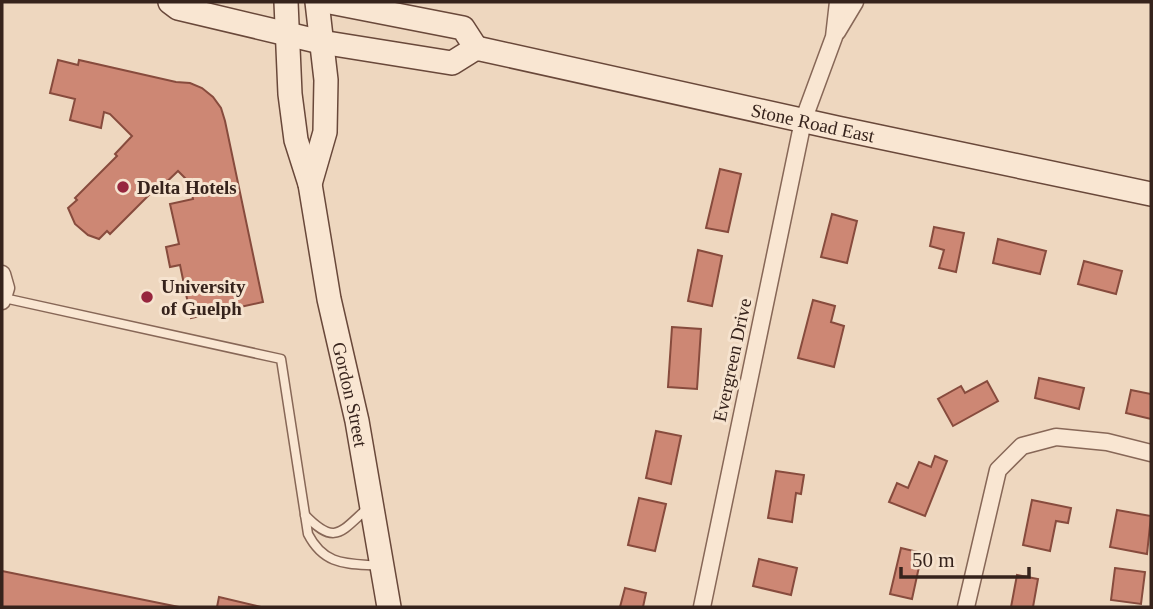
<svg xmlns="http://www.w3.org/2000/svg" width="1153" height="609" viewBox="0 0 1153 609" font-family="Georgia,serif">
	<rect width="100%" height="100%" fill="#eed7bf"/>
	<!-- building -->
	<g fill="#cd8774" stroke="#874b3d" stroke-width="2">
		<polygon points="58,60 78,65 79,60 176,82 190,83 202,88 213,97 221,108 225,121 263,302 191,318 180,265 170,267 166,247 179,244 170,204 193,199 190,183 178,171 155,193 153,191 110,234 107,231 99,239 88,235 75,224 68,208 77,200 75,198 117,156 115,154 132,136 110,114 104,112 101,128 70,120 75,99 50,93"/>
		<polygon points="720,169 741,174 728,232 706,228"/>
		<polygon points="832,214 857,221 847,263 821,257"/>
		<polygon points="934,227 964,233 956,272 939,268 944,250 930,246"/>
		<polygon points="998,239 1046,251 1040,274 993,263"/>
		<polygon points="698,250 722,256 712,306 688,301"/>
		<polygon points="1084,261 1122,271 1116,294 1078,284"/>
		<polygon points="813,300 835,306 831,322 844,326 834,367 798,358"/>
		<polygon points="672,327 701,329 697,389 668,387"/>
		<polygon points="1039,378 1084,388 1079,409 1035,398"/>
		<polygon points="987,381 998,401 953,426 938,399 961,386 965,393"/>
		<polygon points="1131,390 1151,394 1151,419 1126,413"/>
		<polygon points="656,431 681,436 671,484 646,478"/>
		<polygon points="935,456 947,461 925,516 889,502 897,483 908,488 919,462 931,467"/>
		<polygon points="776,471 804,475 801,494 796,493 792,522 768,518"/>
		<polygon points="639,498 666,504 655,551 628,545"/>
		<polygon points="1032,500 1071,508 1068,523 1056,521 1050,551 1023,545"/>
		<polygon points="1117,510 1151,516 1147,554 1110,547"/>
		<polygon points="901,548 922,553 912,599 890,594"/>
		<polygon points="759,559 797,568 791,595 753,586"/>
		<polygon points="1115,568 1145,572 1141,604 1111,600"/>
		<polygon points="2,571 179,607 2,607"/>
		<polygon points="1017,575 1038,579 1033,607 1011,607"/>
		<polygon points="625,588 646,593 643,607 620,607"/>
		<polygon points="219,597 261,607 217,607"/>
	</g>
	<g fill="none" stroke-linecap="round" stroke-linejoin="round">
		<!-- service casing -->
		<g stroke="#876757" stroke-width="11">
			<g id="service">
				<path d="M 4,298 L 281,359 L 308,534 C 325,567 348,563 381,566"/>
				<path d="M 305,515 C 336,547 341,531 369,507"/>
			</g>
		</g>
		<!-- minor casing -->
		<g stroke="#876757" stroke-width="19">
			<g id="minor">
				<polyline points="837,32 855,2"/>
				<polyline points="2,274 6,288 2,301"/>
				<polyline points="702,607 803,121 834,37 838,2"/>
				<polyline points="966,607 998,470 1022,446 1056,437 1107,442 1151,453"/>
			</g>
		</g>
		<!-- secondary casing -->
		<g stroke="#69483a" stroke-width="26">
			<g id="secondary">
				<path id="s1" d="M 170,2 L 178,8 L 321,42 L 452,63 L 476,48 L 837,128 L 1151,194"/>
				<path id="s2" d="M 286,2 L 290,94 L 296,140 L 310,184 L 329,299 L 357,421 L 389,607"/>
				<polyline points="330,2 463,28 476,48"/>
				<polyline points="310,184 325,132 326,80 317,2"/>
			</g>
		</g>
		<!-- service -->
		<use href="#service" stroke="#f9e6d2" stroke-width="8"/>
		<!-- minor -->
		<use href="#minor" stroke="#f9e6d2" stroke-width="16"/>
		<!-- secondary -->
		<use href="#secondary" stroke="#f9e6d2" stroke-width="23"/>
	</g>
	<!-- markers -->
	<g fill="#97263e" stroke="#f6e3cf" stroke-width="2.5">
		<circle cx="123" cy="187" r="7"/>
		<circle cx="147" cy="297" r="7"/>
	</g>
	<g text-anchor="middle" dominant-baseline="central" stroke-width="6" stroke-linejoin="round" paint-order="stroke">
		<!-- street labels -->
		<g font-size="19" fill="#36231c" stroke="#f6e3cf">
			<text stroke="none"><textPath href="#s1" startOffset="663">Stone Road East</textPath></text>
			<text transform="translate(732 360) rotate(-78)">Evergreen Drive</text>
			<text stroke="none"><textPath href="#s2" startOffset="399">Gordon Street</textPath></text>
		</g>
		<!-- poi labels -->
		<g font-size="19" font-weight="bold" fill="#36231c" stroke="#f6e3cf" text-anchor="start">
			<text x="137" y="187">Delta Hotels</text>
			<text x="161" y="286">University<tspan x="161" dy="22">of Guelph</tspan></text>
		</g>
	</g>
	<!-- border -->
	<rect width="1153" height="609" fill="none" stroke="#36231c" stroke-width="7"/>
	<!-- scale -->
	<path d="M901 567v10h128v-10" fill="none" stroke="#36231c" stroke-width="3.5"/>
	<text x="912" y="567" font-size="21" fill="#36231c" stroke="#f6e3cf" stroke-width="5" paint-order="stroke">50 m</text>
</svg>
